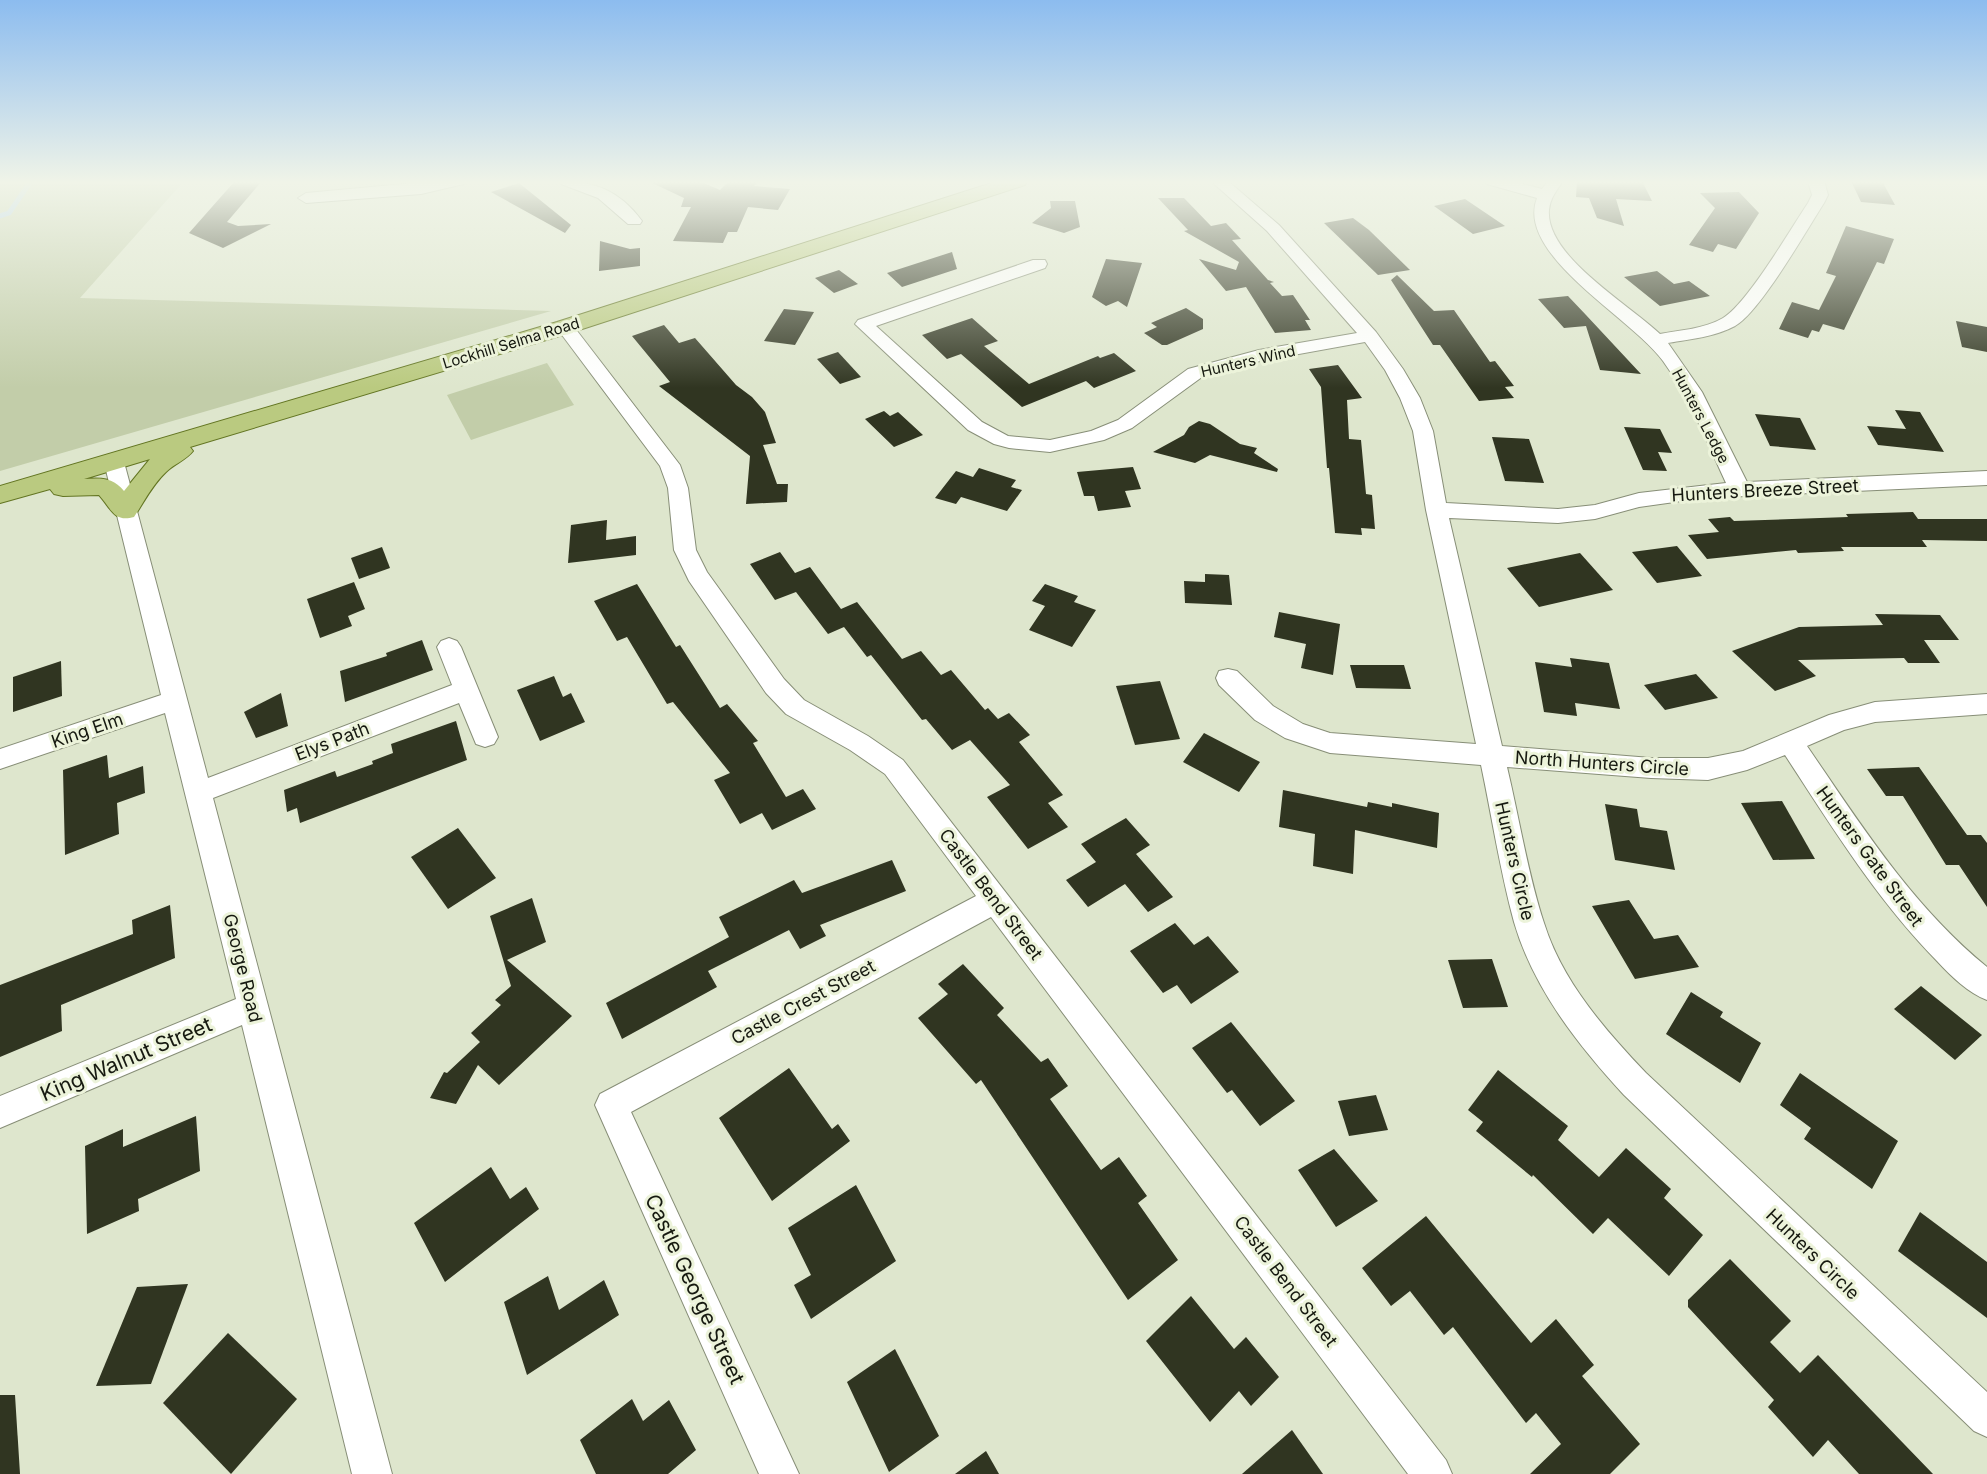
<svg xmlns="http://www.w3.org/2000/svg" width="1987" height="1474" viewBox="0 0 1987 1474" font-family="Inter,sans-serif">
	<rect width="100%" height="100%" fill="#dee6cd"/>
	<!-- green -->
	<g fill="#c2cda9">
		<polygon points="0,181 184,181 80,298 551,311 0,471"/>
		<polygon points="547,363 574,405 471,440 447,395"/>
	</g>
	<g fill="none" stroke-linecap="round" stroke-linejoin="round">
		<!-- stream -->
		<polyline stroke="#a2c9f9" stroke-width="5" points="0,216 9,213 31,181"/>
	</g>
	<!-- building -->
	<g fill="#303521">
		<polygon points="648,181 699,181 720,190 729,181 759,181 754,186 790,189 778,210 748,207 737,232 728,232 723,243 673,241 691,207 681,207 684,198"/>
		<polygon points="1577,181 1642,181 1652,201 1616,199 1624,226 1597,218 1589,198 1576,197"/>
		<polygon points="1851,181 1882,181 1895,205 1861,202"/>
		<polygon points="234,182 261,182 227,222 238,226 271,224 223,248 189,233"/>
		<polygon points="519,183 571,225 565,233 491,192"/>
		<polygon points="1739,192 1759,213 1736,249 1718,244 1713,252 1689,245 1715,208 1700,193"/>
		<polygon points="1158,198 1184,198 1211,226 1226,223 1241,239 1232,240 1268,280 1274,282 1270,283 1282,296 1293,295 1310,320 1305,320 1311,330 1275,333 1246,287 1226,291 1199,259 1236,270 1239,262 1184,231 1188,230"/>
		<polygon points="1465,199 1505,226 1473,234 1434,206"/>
		<polygon points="1050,201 1075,201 1080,227 1064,233 1032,223 1051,208"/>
		<polygon points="1353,218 1369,230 1410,270 1378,275 1324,223"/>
		<polygon points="1846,226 1894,239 1884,264 1877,262 1844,330 1823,324 1819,332 1812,330 1808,338 1779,329 1792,302 1819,310 1836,276 1826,273"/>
		<polygon points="600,241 630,249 640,248 640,266 599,271"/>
		<polygon points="952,252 957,269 902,287 887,273"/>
		<polygon points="1106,259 1142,263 1127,307 1118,301 1106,306 1092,297"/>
		<polygon points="839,270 858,284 834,293 815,278"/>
		<polygon points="1657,271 1674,284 1689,281 1710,296 1660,306 1624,277"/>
		<polygon points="1397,275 1434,311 1454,310 1490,362 1495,361 1514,386 1505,387 1514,398 1479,401 1440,345 1433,345 1391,280"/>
		<polygon points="1568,296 1586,315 1641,374 1600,370 1586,326 1564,328 1538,299"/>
		<polygon points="1186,308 1203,319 1203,329 1167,345 1162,345 1144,333 1157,327 1151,323"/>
		<polygon points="784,309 814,312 795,345 764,341"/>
		<polygon points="972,318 998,341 984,346 1029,384 1098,356 1100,358 1114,353 1136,371 1094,388 1086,381 1022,407 961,354 947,359 922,335"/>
		<polygon points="1956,321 1987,327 1987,352 1962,347"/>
		<polygon points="664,325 679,343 695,338 736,385 752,397 765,412 776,443 763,445 777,484 788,484 787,502 746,504 750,456 659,386 670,382 632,336"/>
		<polygon points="838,352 861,377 840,384 817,359"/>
		<polygon points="1338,365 1362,398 1347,400 1349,439 1361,440 1366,494 1372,495 1375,529 1361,528 1362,535 1335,533 1329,468 1327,468 1321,387 1309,369"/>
		<polygon points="1895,410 1920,412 1944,452 1878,445 1867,426 1906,429"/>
		<polygon points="884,411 890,416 898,412 923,435 894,447 865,419"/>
		<polygon points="1755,414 1800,418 1816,450 1770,446"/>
		<polygon points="1199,421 1210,424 1240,444 1257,448 1254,453 1278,469 1277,472 1210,455 1195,463 1153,452 1184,435 1189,427"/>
		<polygon points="1624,427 1660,429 1672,453 1658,452 1667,471 1643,470"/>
		<polygon points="1492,437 1529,439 1544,483 1505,481"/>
		<polygon points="1133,467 1141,489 1125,491 1131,507 1098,511 1094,496 1084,496 1077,472"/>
		<polygon points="979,468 1016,480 1011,487 1022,490 1007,511 961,497 956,504 935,498 956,471 973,477"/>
		<polygon points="1913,512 1918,519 1987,519 1987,541 1922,540 1927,547 1841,547 1844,551 1798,553 1796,550 1707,559 1688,535 1719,532 1708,519 1730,517 1734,521 1848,517 1846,514"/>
		<polygon points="607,520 606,540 636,536 636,555 568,563 571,525"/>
		<polygon points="1677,546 1702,576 1657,583 1632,552"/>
		<polygon points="382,547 390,568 359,579 351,558"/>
		<polygon points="780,552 795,573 810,567 841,609 857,602 902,659 921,651 941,675 951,670 985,710 988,708 998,719 1009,713 1030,735 1019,742 1063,795 1048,803 1068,827 1028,849 987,797 1010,785 970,740 952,750 926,719 922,720 871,655 867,657 844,627 828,634 796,592 775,600 750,564"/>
		<polygon points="1580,553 1613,590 1539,607 1507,568"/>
		<polygon points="1205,574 1229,575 1232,605 1185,603 1184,581 1205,582"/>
		<polygon points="354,582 365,609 348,616 352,626 320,638 307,599"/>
		<polygon points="637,584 676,647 680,645 720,708 727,704 758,741 753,743 786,797 803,789 816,809 772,830 762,813 740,824 714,780 730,773 673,702 667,704 627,637 617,641 594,601"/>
		<polygon points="1045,584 1078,596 1074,602 1096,610 1072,647 1029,630 1045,606 1032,601"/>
		<polygon points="1279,612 1340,624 1333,675 1301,668 1306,644 1274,637"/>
		<polygon points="1875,614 1940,615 1959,640 1924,640 1940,663 1908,663 1904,658 1798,660 1816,676 1775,691 1732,651 1799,627 1883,625"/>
		<polygon points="422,640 433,670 345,702 340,671 387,656 386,653"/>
		<polygon points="1570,658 1609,663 1620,709 1575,703 1577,716 1544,712 1535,662 1572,667"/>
		<polygon points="61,661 62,696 13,712 13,677"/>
		<polygon points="1350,665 1404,665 1411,689 1356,688"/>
		<polygon points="1696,674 1718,698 1665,710 1644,685"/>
		<polygon points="554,676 563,697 571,693 585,722 540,741 517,690"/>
		<polygon points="1160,681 1180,739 1135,745 1116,686"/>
		<polygon points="281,693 288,726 256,738 244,712"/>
		<polygon points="456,721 467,760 300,823 297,808 287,812 284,790 335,771 337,777 373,764 372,761 393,753 391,744"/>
		<polygon points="1204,733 1260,762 1239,792 1183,762"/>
		<polygon points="107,755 109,778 143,766 145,793 117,803 119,834 65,855 63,770"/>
		<polygon points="1919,767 1967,835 1981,835 1987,843 1987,907 1959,865 1946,865 1903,796 1886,796 1867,769"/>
		<polygon points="1283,790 1367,807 1368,802 1392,807 1392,803 1439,813 1437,848 1355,830 1353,874 1313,866 1315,834 1279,827"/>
		<polygon points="1782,801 1815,859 1773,860 1741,803"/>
		<polygon points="1605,804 1637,809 1640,827 1667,831 1675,870 1615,860"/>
		<polygon points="1126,818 1150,845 1136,854 1173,897 1148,912 1125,884 1088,907 1066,880 1096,862 1081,844"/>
		<polygon points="458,828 496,878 448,909 411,857"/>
		<polygon points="892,860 906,891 820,925 826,936 800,949 789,930 708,971 717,987 622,1039 606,1003 729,937 719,917 794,880 802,893"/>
		<polygon points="532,898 546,942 507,960 572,1016 499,1085 478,1065 456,1104 430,1098 444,1072 447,1073 480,1042 471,1033 501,1005 495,1000 511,986 490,916"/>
		<polygon points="1629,900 1654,939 1678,935 1699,967 1635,979 1592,906"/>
		<polygon points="170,905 175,958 61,1005 62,1031 0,1057 0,985 133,934 132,920"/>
		<polygon points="1175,923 1194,945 1208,936 1239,972 1191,1004 1177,985 1163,993 1130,951"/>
		<polygon points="1492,959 1508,1007 1463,1008 1448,960"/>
		<polygon points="963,964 1004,1008 997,1015 1041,1062 1048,1058 1068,1086 1050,1099 1101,1170 1119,1157 1147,1196 1138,1203 1178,1260 1128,1300 981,1080 976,1084 918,1018 948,994 938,984"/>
		<polygon points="1921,986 1982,1035 1955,1060 1894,1009"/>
		<polygon points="1691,992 1723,1012 1720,1017 1761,1043 1740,1083 1666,1034"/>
		<polygon points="1231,1022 1295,1101 1260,1126 1232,1090 1227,1093 1192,1048"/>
		<polygon points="789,1068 832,1129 838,1124 850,1141 772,1201 719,1118"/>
		<polygon points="1498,1070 1568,1126 1558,1140 1599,1177 1626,1148 1671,1189 1664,1198 1703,1235 1669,1276 1608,1218 1593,1234 1533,1175 1532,1177 1476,1131 1483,1122 1468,1110"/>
		<polygon points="1800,1073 1898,1141 1872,1189 1804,1139 1811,1128 1780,1105"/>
		<polygon points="1376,1095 1388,1130 1349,1136 1338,1101"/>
		<polygon points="196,1116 200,1171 138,1199 139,1211 87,1234 85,1146 123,1129 123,1147"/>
		<polygon points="1334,1149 1378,1201 1336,1227 1298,1170"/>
		<polygon points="491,1167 510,1199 526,1187 539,1209 445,1282 414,1223"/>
		<polygon points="856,1185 896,1261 811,1319 794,1285 811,1275 788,1228"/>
		<polygon points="1920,1212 1987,1262 1987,1318 1898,1251"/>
		<polygon points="1426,1216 1531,1343 1556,1319 1594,1365 1582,1376 1640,1444 1610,1474 1530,1474 1561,1444 1536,1413 1526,1423 1453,1327 1444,1335 1410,1291 1391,1306 1362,1268"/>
		<polygon points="1730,1259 1791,1321 1770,1342 1800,1373 1818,1355 1933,1474 1859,1474 1828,1440 1813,1457 1768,1407 1774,1400 1688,1307 1688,1300"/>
		<polygon points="548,1276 559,1310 604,1280 619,1315 527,1375 504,1302"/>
		<polygon points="188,1284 151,1384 96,1386 137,1287"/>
		<polygon points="1191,1296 1234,1349 1246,1337 1279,1377 1251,1406 1239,1391 1210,1422 1146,1341"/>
		<polygon points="228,1333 297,1399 231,1474 163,1403"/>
		<polygon points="895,1349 939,1436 889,1472 847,1382"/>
		<polygon points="0,1395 15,1395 20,1474 0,1474"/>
		<polygon points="632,1399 643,1421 669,1400 696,1450 668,1474 596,1474 580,1440"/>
		<polygon points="1292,1430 1323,1474 1242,1474"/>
		<polygon points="986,1451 999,1474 955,1474"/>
	</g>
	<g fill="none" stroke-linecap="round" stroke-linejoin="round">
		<!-- minor casing -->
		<g stroke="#878e77" stroke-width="2">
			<g id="minor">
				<polygon points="436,181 466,181 464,184 421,194 306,203 298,198 306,193"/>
				<path d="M 559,181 C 595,181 620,191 642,221 L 640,224 L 628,224 L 598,198 L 561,184 Z"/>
				<path d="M 1211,181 L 1228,181 L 1279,225 L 1376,332 L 1403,369 L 1420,398 L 1433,431 L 1446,503 L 1558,509 L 1595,505 L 1639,493 L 1726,483 C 1707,442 1690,398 1663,361 C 1632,318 1515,255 1537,198 L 1487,184 L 1485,181 L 1511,181 L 1542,189 L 1548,181 L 1563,181 C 1557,190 1550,198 1549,210 C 1545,256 1630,305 1660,334 C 1681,330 1704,329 1723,318 C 1747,304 1790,230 1808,203 L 1812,195 L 1808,181 L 1824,181 L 1828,195 L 1824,203 C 1806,231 1760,312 1735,326 C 1714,337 1691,339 1668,343 L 1702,392 L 1747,482 L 1987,471 L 1987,485 L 1703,498 L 1639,507 L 1595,519 L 1558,523 L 1449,518 L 1502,746 L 1651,758 L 1708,758 L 1743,751 L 1829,715 L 1875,702 L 1987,694 L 1987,714 L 1875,722 L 1844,730 L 1807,746 C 1861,825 1912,906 1987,967 L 1987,1000 C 1968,993 1951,976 1937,961 C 1877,900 1832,827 1785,755 L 1747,770 L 1708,780 L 1651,778 L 1507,767 C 1519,817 1528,875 1544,923 C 1562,981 1605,1030 1646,1073 L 1987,1392 L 1987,1437 L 1974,1431 L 1624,1095 C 1578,1045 1533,988 1514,922 C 1500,871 1492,817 1481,765 L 1330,753 L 1285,738 L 1255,720 L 1219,685 L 1216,678 L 1219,671 L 1228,669 L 1237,671 L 1273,706 L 1303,724 L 1330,733 L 1476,744 L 1426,510 L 1413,431 L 1400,398 L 1385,370 L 1365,342 L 1260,361 L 1202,377 L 1132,428 L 1104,440 L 1050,452 L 1009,448 L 994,444 L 968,430 L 855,324 L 858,320 L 1033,260 L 1045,260 L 1047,264 L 1045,268 L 876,326 L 982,422 L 1008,436 L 1050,440 L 1091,431 L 1118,420 L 1188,369 L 1259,350 L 1357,333 L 1267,231 Z"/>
				<polygon points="565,322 571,323 680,465 688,488 696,550 707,572 784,679 804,700 868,736 903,760 1446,1460 1452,1474 1408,1474 991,917 631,1112 799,1474 759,1474 595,1105 600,1094 976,896 885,774 850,750 786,714 766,693 689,581 674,550 668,488 660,466 556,327 559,323"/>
				<polygon points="114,456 121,457 124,462 208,778 452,685 437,647 441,641 449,638 457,641 461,647 498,737 494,744 485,747 476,744 459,703 213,798 392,1474 352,1474 242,1025 0,1128 0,1096 236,999 165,713 0,769 0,749 161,695 104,462 107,457"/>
			</g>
		</g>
		<!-- major casing -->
		<g stroke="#637522" stroke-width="2">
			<path id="major" d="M 998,181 L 1027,181 L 1025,185 L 573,332 L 190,447 L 193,451 C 186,460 174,464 166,472 C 152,485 144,502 134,517 C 114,523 111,508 99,495 L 63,496 L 54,494 L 50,489 L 0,503 L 0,486 L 557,322 ZM 150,459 L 124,491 C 113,477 100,478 84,479 Z"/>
		</g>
		<!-- minor -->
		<use href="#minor" fill="#fff" fill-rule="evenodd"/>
		<!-- major -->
		<use href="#major" fill="#baca80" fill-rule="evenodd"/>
	</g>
	<!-- sky -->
	<linearGradient id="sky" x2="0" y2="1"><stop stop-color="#8cbcef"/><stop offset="0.47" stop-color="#f0f4e8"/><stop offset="1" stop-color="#f0f4e8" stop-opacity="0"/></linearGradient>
	<rect width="1987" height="388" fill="url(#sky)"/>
	<g text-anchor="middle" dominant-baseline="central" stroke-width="6" stroke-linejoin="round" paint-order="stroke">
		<!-- far-street labels -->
		<g font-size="15" fill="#161910" stroke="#ecf3da">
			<text transform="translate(511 343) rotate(-17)">Lockhill Selma Road</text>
			<text transform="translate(1248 361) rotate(-13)">Hunters Wind</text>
			<text transform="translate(1701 416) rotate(62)">Hunters Ledge</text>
		</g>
		<!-- street labels -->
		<g font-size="18" fill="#161910" stroke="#ecf3da">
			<text transform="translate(1765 490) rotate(-3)">Hunters Breeze Street</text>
			<text transform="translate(87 730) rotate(-19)">King Elm</text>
			<text transform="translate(332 741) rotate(-21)">Elys Path</text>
			<text transform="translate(1602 763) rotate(4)">North Hunters Circle</text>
			<text transform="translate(1870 856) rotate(54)">Hunters Gate Street</text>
			<text transform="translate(1515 861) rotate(77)">Hunters Circle</text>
			<text transform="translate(991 894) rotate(53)">Castle Bend Street</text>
			<text transform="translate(243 968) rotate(76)">George Road</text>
			<text transform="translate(803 1002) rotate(-28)">Castle Crest Street</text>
			<text transform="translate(1813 1254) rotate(44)">Hunters Circle</text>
			<text transform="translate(1286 1281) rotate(53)">Castle Bend Street</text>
		</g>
		<!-- near-street labels -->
		<g font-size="21" fill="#161910" stroke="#ecf3da">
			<text transform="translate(126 1059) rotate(-23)">King Walnut Street</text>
			<text transform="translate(695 1289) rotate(65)">Castle George Street</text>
		</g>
	</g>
</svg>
